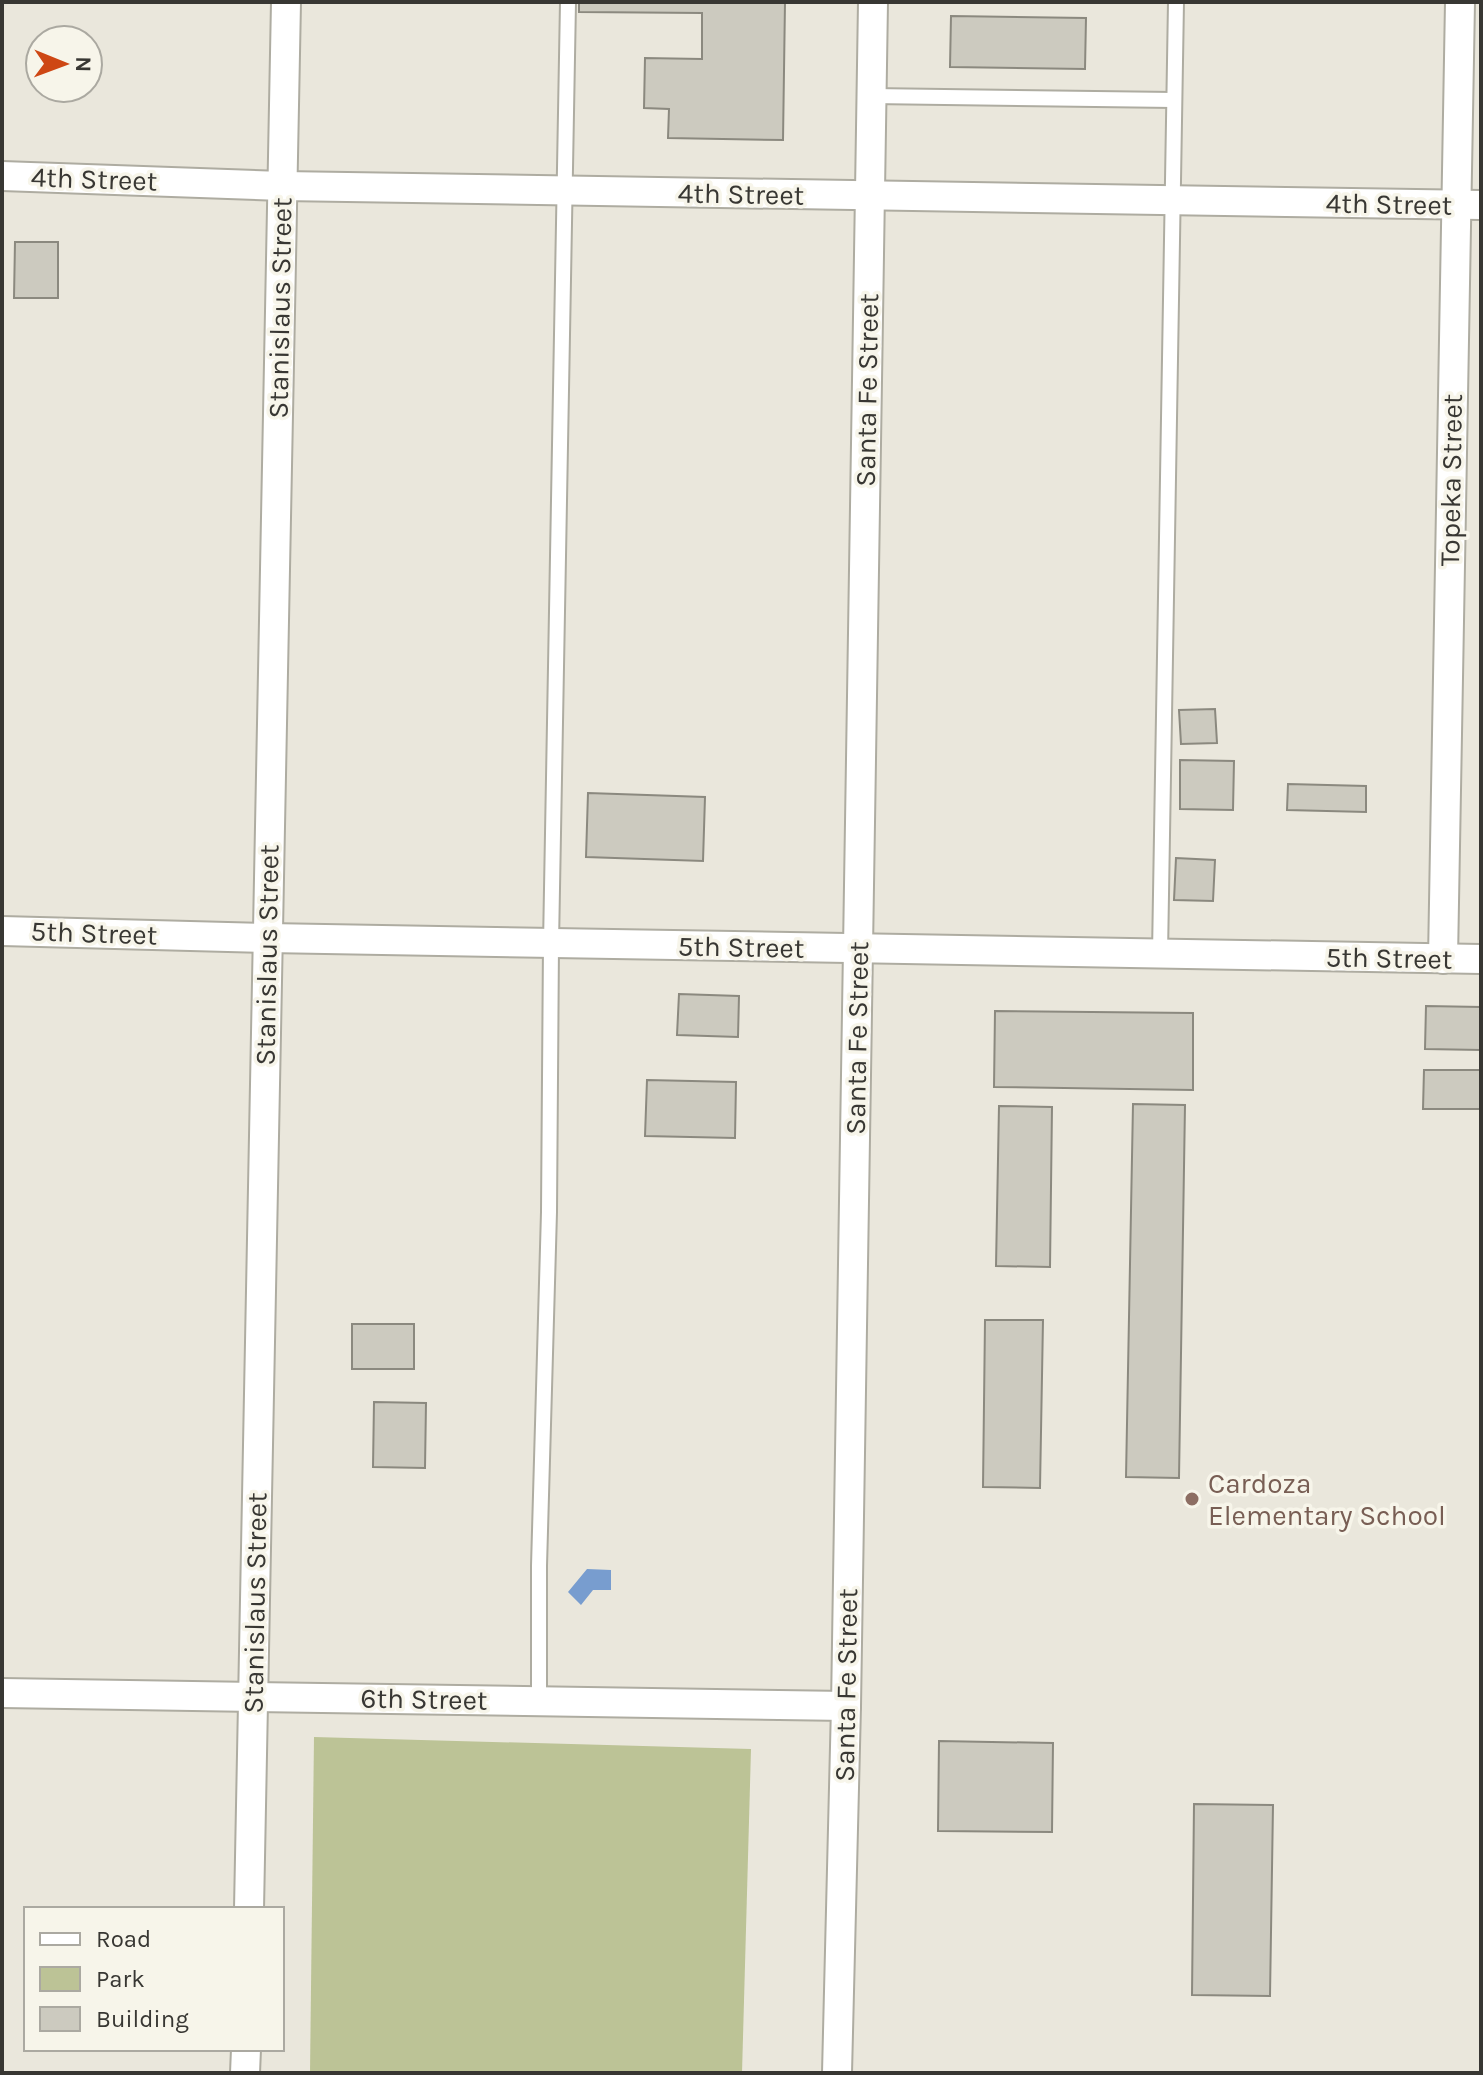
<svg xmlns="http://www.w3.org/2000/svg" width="1483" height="2075" viewBox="0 0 1483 2075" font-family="Karla,sans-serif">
	<rect width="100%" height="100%" fill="#eae7dc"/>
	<!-- green -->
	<polygon fill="#bcc396" points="314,1737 751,1749 742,2073 310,2073"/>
	<!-- water -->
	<polygon fill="#789dcf" points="587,1569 611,1570 611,1590 593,1590 581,1605 568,1592"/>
	<!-- building -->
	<g fill="#cccabf" stroke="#8b897f" stroke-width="2">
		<polygon points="579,2 785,2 783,140 668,138 669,109 644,108 645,58 702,59 702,13 579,12"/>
		<polygon points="951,16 1086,18 1085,69 950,67"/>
		<polygon points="15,242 58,242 58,298 14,298"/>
		<polygon points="1215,709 1217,743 1181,744 1179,710"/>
		<polygon points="1180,760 1234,761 1233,810 1180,809"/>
		<polygon points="1288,784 1366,786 1366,812 1287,810"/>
		<polygon points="588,793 705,797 703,861 586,857"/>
		<polygon points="1176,858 1215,860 1213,901 1174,900"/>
		<polygon points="679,994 739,996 738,1037 677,1035"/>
		<polygon points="1426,1006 1481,1007 1481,1050 1425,1049"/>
		<polygon points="995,1011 1193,1013 1193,1090 994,1087"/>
		<polygon points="1424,1070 1481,1070 1481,1109 1423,1109"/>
		<polygon points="647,1080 736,1082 735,1138 645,1136"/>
		<polygon points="1133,1104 1185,1105 1179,1478 1126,1477"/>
		<polygon points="999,1106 1052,1107 1050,1267 996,1266"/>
		<polygon points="985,1320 1043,1320 1040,1488 983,1487"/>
		<rect x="352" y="1324" width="62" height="45"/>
		<polygon points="374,1402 426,1403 425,1468 373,1467"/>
		<polygon points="939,1741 1053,1743 1052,1832 938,1831"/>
		<polygon points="1194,1804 1273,1805 1270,1996 1192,1995"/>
	</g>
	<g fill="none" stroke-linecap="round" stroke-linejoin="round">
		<!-- lane casing -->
		<g stroke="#aeaca1" stroke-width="18">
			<g id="lane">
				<polyline points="871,96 1174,100"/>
				<polyline points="1160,954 1176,2"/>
				<polyline points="539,1701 539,1566 549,1212 551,944 568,2"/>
			</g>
		</g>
		<!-- street casing -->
		<g stroke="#aeaca1" stroke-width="32">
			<g id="street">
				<polyline points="2,176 282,186 1481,205"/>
				<polyline points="2,931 268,938 1481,959"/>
				<polyline points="1443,959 1460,2"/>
				<polyline points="2,1693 846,1706"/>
				<polyline points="249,1909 286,2"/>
				<polyline points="245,2073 246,2049"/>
				<polyline points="837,2073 846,1706 873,2"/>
			</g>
		</g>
		<!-- lane -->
		<use href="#lane" stroke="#fff" stroke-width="14"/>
		<!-- street -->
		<use href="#street" stroke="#fff" stroke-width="28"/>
	</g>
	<!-- markers -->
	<circle fill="#8d6e63" stroke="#f7f5ea" stroke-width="3" cx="1192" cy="1499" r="8"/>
	<g text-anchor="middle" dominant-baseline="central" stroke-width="7" stroke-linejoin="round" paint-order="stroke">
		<!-- street labels -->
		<g font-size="28" fill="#383733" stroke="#f7f5ea">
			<text transform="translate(94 179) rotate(2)">4th Street</text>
			<text transform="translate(741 194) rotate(1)">4th Street</text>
			<text transform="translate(1389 204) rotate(1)">4th Street</text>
			<text transform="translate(280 308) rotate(-89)">Stanislaus Street</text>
			<text transform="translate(867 390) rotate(-89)">Santa Fe Street</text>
			<text transform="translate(1451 480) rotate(-89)">Topeka Street</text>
			<text transform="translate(94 933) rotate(2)">5th Street</text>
			<text transform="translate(741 947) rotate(1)">5th Street</text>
			<text transform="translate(267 955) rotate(-89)">Stanislaus Street</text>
			<text transform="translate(1389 958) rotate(1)">5th Street</text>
			<text transform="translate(857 1038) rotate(-89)">Santa Fe Street</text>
			<text transform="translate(255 1603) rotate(-89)">Stanislaus Street</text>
			<text transform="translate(846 1685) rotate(-89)">Santa Fe Street</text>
			<text transform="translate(424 1699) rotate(1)">6th Street</text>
		</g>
		<!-- education labels -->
		<g font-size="28" fill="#785e54" stroke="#f7f5ea" text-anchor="start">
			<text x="1208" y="1483">Cardoza<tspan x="1208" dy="32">Elementary School</tspan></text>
		</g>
	</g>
	<!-- border -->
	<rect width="1483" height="2075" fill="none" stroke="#383733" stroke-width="8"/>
	<!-- legend -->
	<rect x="24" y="1907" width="260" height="144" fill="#f7f5ea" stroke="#aba9a1" stroke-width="2"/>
	<rect x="40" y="1933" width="40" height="12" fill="#ffffff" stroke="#aba9a1" stroke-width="2"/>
	<text x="96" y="1947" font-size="24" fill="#383733">Road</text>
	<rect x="40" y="1967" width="40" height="24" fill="#bcc396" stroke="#aba9a1" stroke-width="2"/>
	<text x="96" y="1987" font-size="24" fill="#383733">Park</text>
	<rect x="40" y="2007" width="40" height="24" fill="#cccabf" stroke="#aba9a1" stroke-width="2"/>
	<text x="96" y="2027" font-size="24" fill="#383733">Building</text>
	<!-- north arrow -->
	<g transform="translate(64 64) rotate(91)"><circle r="38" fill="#f7f5ea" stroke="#aba9a1" stroke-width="2"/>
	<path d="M0-6L14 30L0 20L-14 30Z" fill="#ce4714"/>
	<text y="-12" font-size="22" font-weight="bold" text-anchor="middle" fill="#383733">N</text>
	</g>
</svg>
